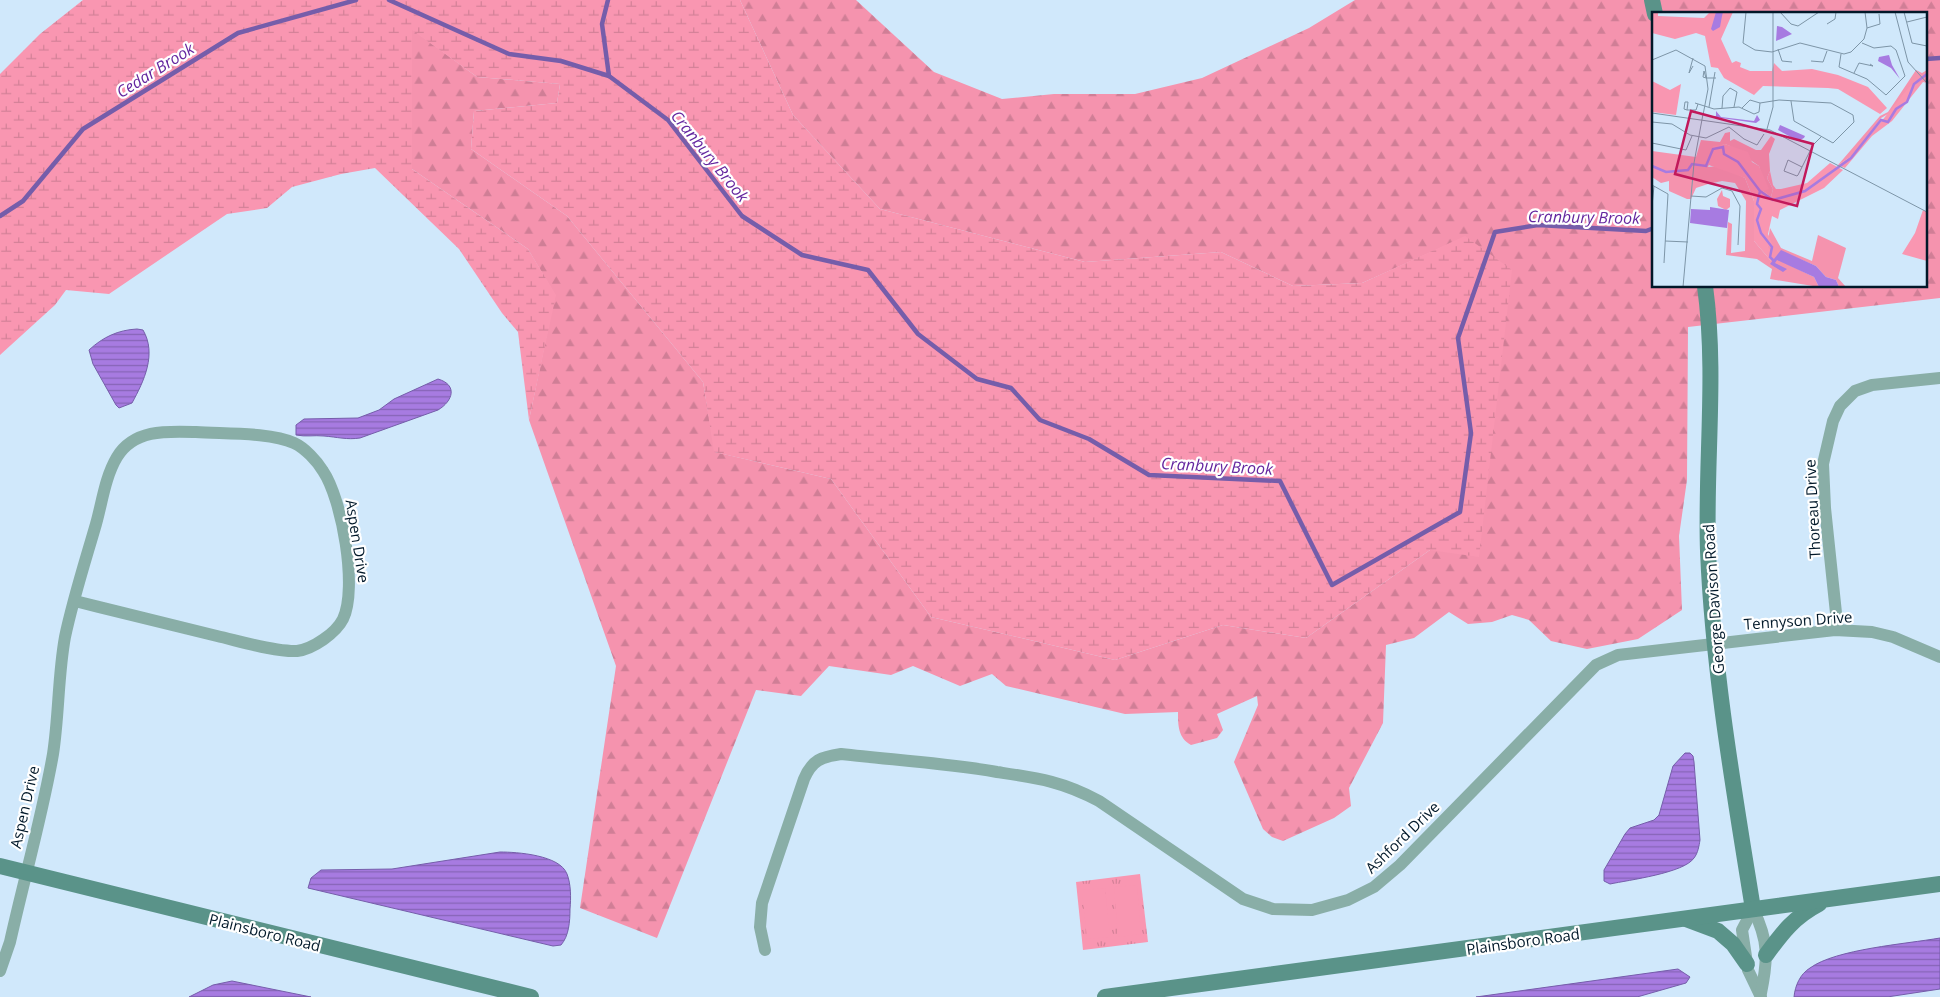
<svg xmlns="http://www.w3.org/2000/svg" width="1940" height="997" viewBox="0 0 1940 997" font-family="'Open Sans',sans-serif">
	<defs>
		<pattern id="forest-firs" width="22" height="20" patternUnits="userSpaceOnUse" patternTransform="scale(1.25)"><rect width="22" height="20" fill="#f593ae"/><path d="M5 1l3.5 6h-7zM16 11l3.5 6h-7z" fill="#d07e96"/></pattern>
		<pattern id="wetland-marsh" width="20" height="14" patternUnits="userSpaceOnUse" patternTransform="scale(1.25)"><rect width="20" height="14" fill="#f996b1"/><path d="M1 5h8M5 5V1M11 12h8M15 12V8" fill="none" stroke="#d48198"/></pattern>
		<pattern id="park-tufts" width="24" height="20" patternUnits="userSpaceOnUse" patternTransform="scale(1.25)"><rect width="24" height="20" fill="#f996b1"/><path d="M3 7l-1-3M5 7V3M7 7l1-3M15 17l-1-3M17 17v-4M19 17l1-3" fill="none" stroke="#d48198"/></pattern>
		<pattern id="water-rules" width="6" height="5" patternUnits="userSpaceOnUse" patternTransform="scale(1.25)"><rect width="6" height="5" fill="#a77be1"/><path d="M0 2.5h6" fill="none" stroke="#8664b6"/></pattern>
	</defs>
	<rect width="100%" height="100%" fill="#d0e8fb"/>
	<!-- forest -->
	<path fill="url(#forest-firs)" fill-rule="evenodd" d="M 740,0 L 856,0 L 934,72 L 1002,99 L 1054,94 L 1135,94 L 1202,78 L 1309,28 L 1355,0 L 1940,0 L 1940,298 L 1688,327 L 1687,480 L 1679,536 L 1682,610 L 1638,639 L 1587,649 L 1551,641 L 1529,620 L 1512,615 L 1492,622 L 1468,624 L 1449,612 L 1414,638 L 1386,645 L 1383,723 L 1349,788 L 1351,806 L 1334,818 L 1283,841 L 1272,837 L 1263,829 L 1234,762 L 1258,705 L 1257,696 L 1217,714 L 1223,730 L 1217,738 L 1191,745 C 1178,738 1178,725 1178,712 L 1125,714 L 1006,686 L 992,674 L 960,686 L 913,666 L 891,675 L 829,666 L 801,696 L 756,690 L 657,938 L 580,908 L 616,666 L 529,420 L 555,295 L 528,249 L 412,169 L 412,29 L 477,77 L 560,84 L 557,103 L 474,111 L 471,149 L 567,216 L 703,382 L 715,452 L 831,479 L 931,617 L 1115,660 L 1223,625 L 1306,638 L 1430,550 L 1465,237 L 1362,283 L 1293,286 L 1221,252 L 1085,262 L 880,209 L 793,115 ZM 1654,14 L 1926,14 L 1926,286 L 1654,286 Z"/>
	<!-- wetland -->
	<polygon fill="url(#wetland-marsh)" points="83,0 740,0 793,115 880,209 1085,262 1221,252 1293,286 1362,283 1465,236 1512,270 1479,557 1430,550 1306,638 1223,625 1115,660 931,617 831,479 714,452 703,382 567,216 471,149 474,111 557,103 560,84 477,77 412,30 412,169 528,249 556,295 529,420 518,332 502,313 459,249 375,168 341,174 292,187 267,208 227,214 109,294 66,290 55,305 0,355 0,74 40,34"/>
	<!-- park -->
	<polygon fill="url(#park-tufts)" points="1140,874 1148,942 1083,950 1076,882"/>
	<!-- pitch -->
	<g fill="#f996b1">
		<polygon points="1137,885 1141,934 1118,937 1114,887"/>
		<polygon points="1105,888 1110,937 1087,939 1082,890"/>
	</g>
	<!-- water -->
	<g fill="url(#water-rules)" stroke="#755daa">
		<path d="M 137,329 L 143,330 C 157,354 144,381 132,403 L 119,408 L 116,405 L 93,364 L 89,350 C 103,337 118,330 137,329 Z"/>
		<path d="M 438,379 C 458,385 453,401 438,410 L 360,438 C 347,440 337,437 324,436 C 314,435 306,437 296,435 L 296,425 L 304,419 L 358,418 L 379,410 L 394,399 Z"/>
		<path d="M 1685,753 L 1690,753 L 1693,756 L 1694,762 L 1700,840 C 1699,846 1698,853 1694,858 C 1684,873 1629,880 1610,884 L 1604,881 L 1604,870 L 1625,834 L 1630,828 L 1654,820 L 1659,815 L 1673,766 Z"/>
		<path d="M 500,852 C 517,852 560,855 567,874 C 571,884 571,898 570,909 C 570,921 569,936 561,945 L 553,946 L 308,888 L 311,878 L 321,870 L 392,869 Z"/>
		<path d="M 1940,938 L 1940,989 L 1887,997 L 1794,997 C 1795,986 1800,974 1810,968 C 1836,949 1906,944 1940,938 Z"/>
		<polygon points="1678,969 1690,977 1686,983 1637,997 1476,997"/>
		<polygon points="232,981 311,997 189,997 213,985"/>
	</g>
	<g fill="none" stroke-linecap="round" stroke-linejoin="round">
		<!-- stream -->
		<g stroke="#755daa" stroke-width="4.5">
			<polyline points="389,0 509,54 561,61 609,76"/>
			<polyline points="608,0 602,24 609,76 668,120 742,216 802,255 868,270 918,334 977,379 1011,388 1040,420 1089,439 1149,475 1280,481 1332,585 1460,512 1471,433 1458,338 1495,232 1538,225 1646,231 1654,228"/>
			<polyline points="1926,59 1940,58"/>
			<polyline points="0,216 23,201 83,129 238,33 356,0"/>
		</g>
		<!-- street -->
		<g stroke="#89aea7" stroke-width="12">
			<polyline points="1835,630 1836,613 1825,508 1823,464 1833,421 1840,406 1855,391 1872,385 1940,378"/>
			<polyline points="1753,909 1742,930 1748,970 1761,997"/>
			<path d="M 1753,909 C 1769,941 1768,959 1761,993"/>
			<path d="M 765,950 L 760,927 L 762,903 L 804,779 C 812,760 821,757 841,754 C 893,760 945,763 997,772 C 1037,778 1062,781 1099,801 L 1243,899 L 1273,909 L 1312,910 L 1348,900 L 1374,887 L 1400,865 L 1596,665 L 1618,655 L 1835,630 L 1872,632 L 1893,637 L 1940,657"/>
			<path d="M 0,971 L 10,942 C 24,879 42,817 53,754 C 59,715 58,675 65,637 C 73,599 85,562 96,524 C 102,503 105,477 117,457 C 134,429 167,431 196,432 C 223,434 270,432 294,443 C 305,448 317,461 323,471 C 342,499 358,588 343,619 C 336,633 313,649 297,651 C 275,652 239,641 217,636 C 169,624 122,613 75,601"/>
		</g>
		<!-- secondary -->
		<g stroke="#5a9389" stroke-width="16">
			<polyline points="1652,0 1655,14"/>
			<path d="M 1705,286 C 1717,374 1705,463 1708,551 C 1713,671 1734,791 1753,909"/>
			<polyline points="0,866 531,997"/>
			<polyline points="1686,919 1718,931 1733,944 1747,964"/>
			<path d="M 1766,955 C 1782,933 1794,917 1819,904"/>
			<polyline points="1105,997 1940,884"/>
		</g>
	</g>
	<g text-anchor="middle" dominant-baseline="central" stroke-width="4.5" stroke-linejoin="round" paint-order="stroke">
		<!-- street labels -->
		<g font-size="15" fill="#011829" stroke="#fff">
			<text transform="translate(1812 509) rotate(-93)">Thoreau Drive</text>
			<text transform="translate(358 541) rotate(81)">Aspen Drive</text>
			<text transform="translate(1713 599) rotate(-94)">George Davison Road</text>
			<text transform="translate(1798 620) rotate(-4)">Tennyson Drive</text>
			<text transform="translate(24 807) rotate(-77)">Aspen Drive</text>
			<text transform="translate(1402 837) rotate(-44)">Ashford Drive</text>
			<text transform="translate(265 932) rotate(14)">Plainsboro Road</text>
			<text transform="translate(1523 941) rotate(-8)">Plainsboro Road</text>
		</g>
		<!-- water labels -->
		<g font-size="16" font-style="italic" fill="#64269f" stroke="#fff">
			<text transform="translate(155 70) rotate(-32)">Cedar Brook</text>
			<text transform="translate(710 156) rotate(51)">Cranbury Brook</text>
			<text transform="translate(1584 217) rotate(1)">Cranbury Brook</text>
			<text transform="translate(1217 466) rotate(3)">Cranbury Brook</text>
		</g>
	</g>
	<!-- overview -->
	<g transform="translate(1652 12)">
		<rect width="275" height="275" fill="#d0e8fb"/>
		<path d="M 0,0 L 6,0 L 6,4 L 52,6 L 58,0 L 81,0 L 69,27 L 80,51 L 84,49 L 89,51 L 88,55 L 98,59 L 120,59 L 122,51 L 130,59 L 160,57 L 186,63 L 216,75 L 235,96 L 228,102 L 186,77 L 176,76 L 111,74 L 102,83 L 72,66 L 66,56 L 59,55 L 53,24 L 44,21 L 23,27 L 0,21 ZM 271,198 L 275,200 L 275,249 L 250,242 L 263,221 Z" fill="#f996b1"/>
		<path d="M 264,58 L 270,61 L 275,58 L 275,71 L 271,70 L 259,77 L 236,102 L 229,106 L 203,142 L 186,153 L 228,104 L 236,100 ZM 78,120 L 78,129 L 82,127 L 104,138 L 109,138 L 119,124 L 123,127 L 117,142 L 118,159 L 115,166 L 121,177 L 119,185 L 111,179 L 112,171 L 107,154 L 78,134 L 73,132 L 64,135 L 56,155 L 68,154 L 93,166 L 102,189 L 102,229 L 119,249 L 115,234 L 118,216 L 129,236 L 160,249 L 166,223 L 194,236 L 186,266 L 194,275 L 187,275 L 184,268 L 174,265 L 164,254 L 129,239 L 120,251 L 125,247 L 162,265 L 167,275 L 118,267 L 120,257 L 105,247 L 74,243 L 76,210 L 80,212 L 79,241 L 93,239 L 94,189 L 83,171 L 70,169 L 56,172 L 44,176 L 39,187 L 35,187 L 17,179 L 17,169 L 9,171 L 0,165 L 0,139 L 44,145 L 49,128 L 68,130 L 73,121 ZM 70,178 L 71,184 L 78,187 L 78,195 L 74,198 L 66,194 L 65,187 Z" fill="#f593ae"/>
		<path d="M 271,70 L 240,109 L 220,124 L 193,156 L 186,153 L 203,142 L 258,74 ZM 73,132 L 96,140 L 100,150 L 107,154 L 117,177 L 111,179 L 119,185 L 121,177 L 115,166 L 118,159 L 121,173 L 124,177 L 129,177 L 155,171 L 178,151 L 191,158 L 172,176 L 128,198 L 126,207 L 120,204 L 116,222 L 121,234 L 115,234 L 119,239 L 119,249 L 102,229 L 102,189 L 93,166 L 54,152 L 61,134 Z" fill="#f996b1"/>
		<path d="M 0,69 L 18,78 L 29,72 L 24,103 L 0,100 Z" fill="#f996b1"/>
		<path d="M 64,0 L 71,0 L 70,4 L 68,15 L 61,19 L 59,17 ZM 125,14 L 130,15 L 140,22 L 124,29 ZM 237,43 L 240,53 L 248,67 L 239,56 L 226,49 L 227,45 ZM 64,99 L 69,105 L 102,109 L 105,103 L 108,108 L 104,111 L 55,104 L 64,104 ZM 128,113 L 153,124 L 152,126 L 146,129 L 126,118 ZM 58,195 L 77,198 L 75,216 L 38,211 L 39,197 L 58,198 ZM 129,238 L 164,254 L 174,265 L 184,268 L 187,275 L 167,275 L 162,265 L 125,248 L 123,251 L 135,257 L 131,260 L 118,252 Z" fill="#a77be1"/>
		<path fill="none" stroke="#a77be1" stroke-width="2.5" d="M 0,154 L 14,160 L 36,158 L 40,152 L 54,154 L 61,137 L 71,135 L 72,142 L 86,150 L 108,179 L 105,192 L 109,197 L 105,208 L 109,221 L 120,235 L 118,245 L 122,249M 108,179 L 121,188 L 153,179 L 199,146 L 229,108 L 236,110 L 244,97 L 255,90 L 262,72 L 275,62"/>
		<path fill="none" stroke="#7d95a7" stroke-width="1" d="M 94,0 L 91,31 L 103,38 L 120,40 L 148,31 L 192,42 L 199,40 L 212,27 L 215,16 L 213,0M 128,0 L 139,12 L 146,14 L 167,0M 243,0 L 256,50 L 275,71M 252,0 L 260,31 L 275,34M 255,10 L 275,5M 175,12 L 183,7 L 184,0M 215,16 L 228,12 L 227,2M 126,37 L 130,49 L 140,50M 189,42 L 187,55 L 215,67 L 234,83 L 253,64 L 244,38 L 239,34 L 222,36 L 210,31M 41,46 L 37,61 L 41,54M 0,48 L 24,38 L 53,54 L 56,77 L 51,103M 159,49 L 171,50 L 175,39M 202,61 L 207,51 L 221,54 L 218,52M 54,66 L 52,59 L 51,65 L 54,66 L 64,66M 33,90 L 36,90 L 35,98 L 32,97 ZM 43,91 L 62,97 L 87,95 L 102,102 L 107,100 L 108,91M 57,95 L 63,60M 70,96 L 71,84 L 78,76 L 85,80 L 82,95M 90,96 L 98,88 L 108,91 L 127,88 L 179,91 L 201,103 L 202,110 L 181,131 L 142,109 L 139,89M 35,98 L 44,98 L 46,92M 0,101 L 118,118 L 275,200M 0,110 L 20,112 L 38,123 L 54,126 L 77,115 L 92,127 L 105,133 L 112,122M 115,117 L 121,95 L 121,0M 0,131 L 34,138 L 40,124M 150,155 L 136,148 L 132,159 L 145,164 L 146,163 L 161,133 L 169,125M 0,173 L 16,182 L 12,251M 39,184 L 54,185 L 70,176 L 80,179 L 88,194 L 86,233M 0,194 L 2,174M 13,229 L 36,230M 31,275 L 42,151 L 51,102"/>
		<path fill="#c2185b" fill-opacity="0.15" stroke="#c2185b" stroke-width="2.5" d="M 39,99 L 161,132 L 145,194 L 23,162 Z"/>
		<rect width="275" height="275" fill="none" stroke="#011829" stroke-width="2.5"/>
	</g>
</svg>
